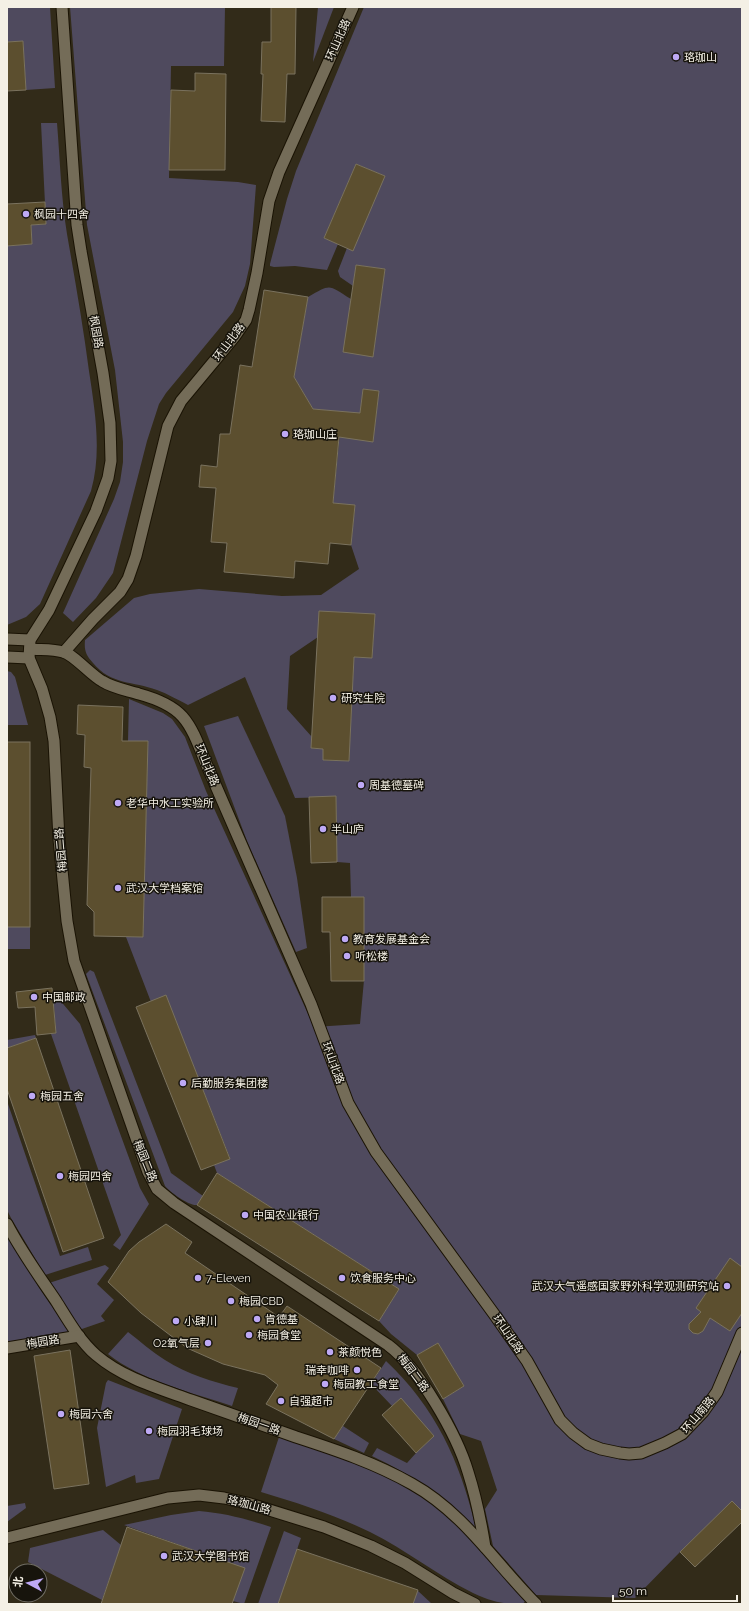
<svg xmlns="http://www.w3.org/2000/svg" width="749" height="1611" viewBox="0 0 749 1611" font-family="Raleway,'Noto Sans SC',sans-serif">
	<rect width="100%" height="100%" fill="#322b19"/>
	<!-- green -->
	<g fill="#4f4a5e" fill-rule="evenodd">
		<polygon points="7,7 50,7 55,88 26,90 23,41 7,42"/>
		<polygon points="70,7 225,7 224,66 171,66 169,178 238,182 256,185 250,264 245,286 233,312 166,393 159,404 147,441 113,573 96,598 73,622 63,613 114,499 120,482 123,462 123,442 115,370 87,225"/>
		<polygon points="318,7 334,7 313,62"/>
		<path d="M 364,7 L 742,7 L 742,1511 L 732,1502 L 680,1552 L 635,1598 L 536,1595 L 493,1546 L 485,1509 L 497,1490 L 481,1441 L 460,1434 L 443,1399 L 464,1386 L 438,1343 L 417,1355 L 391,1334 L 379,1321 L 399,1289 L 217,1173 L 214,1165 L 230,1158 L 166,996 L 151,1002 L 126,937 L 143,937 L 148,742 L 128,741 L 129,699 L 163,713 L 172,719 L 185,737 L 206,791 L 314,1027 L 360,1024 L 364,980 L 364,897 L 351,897 L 350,863 L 337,862 L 336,797 L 295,798 L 245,677 L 188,705 C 178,700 168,694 157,690 C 133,681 111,685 93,663 C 86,655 84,651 85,640 L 134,598 L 150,594 L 199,589 L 282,596 L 321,595 L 359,569 L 351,545 L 355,506 L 333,503 L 342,412 L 313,409 L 294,377 L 308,297 C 332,283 328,285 351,299 L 344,352 L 373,356 L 385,269 L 356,265 L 353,286 L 340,277 L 338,271 L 347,248 L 385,176 L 356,164 L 324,238 L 338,244 L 327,270 L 295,266 L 274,267 L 270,266 L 270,264 L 287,199 L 296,171 ZM 363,389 L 379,391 L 373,441 L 357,439 ZM 375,614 L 372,658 L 354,657 L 349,761 L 323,760 L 323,749 L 311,748 L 312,737 L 287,709 L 290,656 L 318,637 Z"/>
		<path d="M 41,123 L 57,123 C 60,159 61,197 67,234 C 75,280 83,325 89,371 C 95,411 102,452 91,491 L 40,604 L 26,617 L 7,625 L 7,246 L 32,244 L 31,225 L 46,224 Z"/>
		<polygon points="7,671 11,672 15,677 28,725 7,725"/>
		<polygon points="238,716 285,816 297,878 307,948 296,952 247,841 204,726"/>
		<rect x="7" y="927" width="23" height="22"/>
		<path d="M 90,970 L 94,972 L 171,1173 L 203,1196 L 197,1205 C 189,1206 170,1192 165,1186 L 86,974 Z"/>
		<polygon points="53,992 80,1024 140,1188 149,1204 120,1250 113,1245 121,1235 51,1034 56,1033"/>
		<polygon points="35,1035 36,1038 7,1048 7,1040"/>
		<polygon points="7,1101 60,1256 88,1247 92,1260 45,1275 11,1218 7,1210"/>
		<polygon points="7,1231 38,1286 68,1330 68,1333 7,1342"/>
		<polygon points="105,1265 109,1268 97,1284 114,1300 101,1316 105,1321 79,1330 49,1283"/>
		<path d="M 128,1332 C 140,1341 152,1352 165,1360 C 187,1374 213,1382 238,1388 L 232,1406 C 193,1393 140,1380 108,1354 Z"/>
		<path d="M 386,1361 C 436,1408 461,1463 476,1529 C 443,1496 414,1476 372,1456 L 377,1448 L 407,1463 L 416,1453 L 434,1436 L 400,1399 L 392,1406 L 371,1384 Z"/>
		<polygon points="108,1380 182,1409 159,1479 136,1483 135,1475 106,1487 97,1428 106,1383"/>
		<polygon points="343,1426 369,1443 364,1453 334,1439"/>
		<path d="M 279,1437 C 334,1455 391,1471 437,1507 C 471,1534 497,1569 525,1601 L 523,1604 C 501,1604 493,1602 473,1593 C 437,1575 406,1550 370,1532 C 335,1515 298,1503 261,1492 Z"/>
		<polygon points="25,1503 26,1508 7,1522 7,1506"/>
		<path d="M 199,1511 C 224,1513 247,1519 271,1527 L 244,1604 L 233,1601 L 244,1568 L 124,1525 L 171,1515 Z"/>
		<polygon points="103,1530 121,1545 102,1600 28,1562 30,1548"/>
		<polygon points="284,1531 301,1538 278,1604 258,1604"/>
		<polygon points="417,1590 432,1604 413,1604"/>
	</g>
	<!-- building -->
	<g fill="#5c4f2f" stroke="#7a725e">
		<polygon points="271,7 296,7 295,74 287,74 285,122 261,121 263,74 261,74 262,42 271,42"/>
		<polygon points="23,41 26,90 7,91 7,42"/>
		<polygon points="195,73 226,74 225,170 169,170 171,90 195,91"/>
		<polygon points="356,164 385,176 353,251 324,238"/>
		<polygon points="45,202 46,224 31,225 32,244 7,246 7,204"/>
		<polygon points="356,265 385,269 373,357 343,352"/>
		<polygon points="264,290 308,297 294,377 313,409 360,413 363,389 379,391 373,442 339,437 333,503 355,505 351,545 330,543 328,564 295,561 294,578 224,572 227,543 211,542 216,488 199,487 201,465 217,467 220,434 230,434 240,365 252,367"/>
		<polygon points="319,611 375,614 372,658 354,657 349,761 323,760 323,749 311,748"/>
		<polygon points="78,705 123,707 122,741 148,741 143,937 94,936 94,912 87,905 91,768 84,767 85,735 77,734"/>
		<rect x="7" y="742" width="23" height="185"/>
		<polygon points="336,796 337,862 311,863 309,797"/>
		<polygon points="322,897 364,897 364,981 331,981 330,932 322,932"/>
		<polygon points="52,988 56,1033 37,1035 35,1007 18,1008 16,992"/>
		<polygon points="166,995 230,1159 201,1170 136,1007"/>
		<polygon points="36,1038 104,1238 63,1252 7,1089 7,1048"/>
		<polygon points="217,1173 399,1289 379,1321 197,1205"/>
		<polygon points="166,1224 192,1242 185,1253 279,1317 287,1306 381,1368 334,1439 266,1404 278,1385 265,1375 223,1364 187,1348 141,1313 108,1282 129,1251 139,1242"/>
		<polygon points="730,1258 742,1267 742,1313 730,1331 710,1318 703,1331 698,1334 693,1333 689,1329 689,1324 701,1312 696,1308"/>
		<polygon points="438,1343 464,1386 443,1399 417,1355"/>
		<polygon points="70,1350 89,1484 54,1489 34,1356"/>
		<polygon points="401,1398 434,1436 416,1453 382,1415"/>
		<polygon points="732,1501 742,1511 742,1522 695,1567 680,1552"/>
		<polygon points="127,1527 245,1568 232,1604 101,1604"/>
		<polygon points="297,1549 418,1590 413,1604 278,1604"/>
	</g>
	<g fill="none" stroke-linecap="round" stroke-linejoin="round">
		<!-- minor casing -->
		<g stroke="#1a1304" stroke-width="13">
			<g id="minor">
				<path d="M 62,7 L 77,225 L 81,251 L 103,373 L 110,423 L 111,461 L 108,478 L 96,511 L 49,610 L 30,640 L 29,658 L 42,689 L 50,717 L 54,741 L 59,839 L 67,921 L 74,961 L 148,1172 L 157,1189 L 174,1203 L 388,1345 C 419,1368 457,1435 468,1472 C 476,1497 481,1522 485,1547"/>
				<polyline points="7,639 30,640"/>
				<path d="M 30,649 C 40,650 53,649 63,652 C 73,654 91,675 102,681 C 113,688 126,690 139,694 C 183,706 189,720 205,761 L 311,1004 L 348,1103 L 376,1152 L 494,1314 L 527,1361 L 560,1420 L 573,1433 L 588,1444 L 601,1449 L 620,1453 L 629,1454 L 641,1453 L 665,1443 L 682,1434 L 703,1412 L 717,1392 L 742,1333"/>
				<polyline points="64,652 93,619 120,592 128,579 136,556 168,426 181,401 235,336 246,320 249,310 257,273 269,201 279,172 353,7"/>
				<polyline points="7,657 29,658"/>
				<path d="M 7,1224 C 21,1251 39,1276 56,1301 C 68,1320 79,1340 96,1355 C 123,1378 158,1388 191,1400 C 226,1412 261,1425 296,1437 C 336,1450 375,1463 412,1484 C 464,1513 495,1563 536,1604"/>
				<polyline points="7,1348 79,1336"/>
				<polyline points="7,1538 168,1498 199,1495 224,1498 247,1503 324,1527 371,1546 405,1563 453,1593 475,1604"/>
			</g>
		</g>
		<!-- minor -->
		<use href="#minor" stroke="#746c58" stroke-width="11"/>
	</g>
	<!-- markers -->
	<g fill="#bea9f5" stroke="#17140c" stroke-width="1.5">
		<circle cx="676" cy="57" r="4"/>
		<circle cx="26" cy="214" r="4"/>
		<circle cx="285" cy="434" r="4"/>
		<circle cx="333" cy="698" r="4"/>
		<circle cx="361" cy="785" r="4"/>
		<circle cx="118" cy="803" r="4"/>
		<circle cx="323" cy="829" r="4"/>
		<circle cx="118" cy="888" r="4"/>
		<circle cx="345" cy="939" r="4"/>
		<circle cx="347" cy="956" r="4"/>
		<circle cx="34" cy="997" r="4"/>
		<circle cx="183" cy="1083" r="4"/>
		<circle cx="32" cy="1096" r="4"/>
		<circle cx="60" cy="1176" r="4"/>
		<circle cx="245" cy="1215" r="4"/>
		<circle cx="198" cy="1278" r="4"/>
		<circle cx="342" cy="1278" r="4"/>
		<circle cx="727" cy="1286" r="4"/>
		<circle cx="231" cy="1301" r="4"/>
		<circle cx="257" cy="1319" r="4"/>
		<circle cx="176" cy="1321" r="4"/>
		<circle cx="249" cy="1335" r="4"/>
		<circle cx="208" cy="1343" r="4"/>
		<circle cx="330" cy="1352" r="4"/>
		<circle cx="357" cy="1370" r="4"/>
		<circle cx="325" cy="1384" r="4"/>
		<circle cx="281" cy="1401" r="4"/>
		<circle cx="61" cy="1414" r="4"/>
		<circle cx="149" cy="1431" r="4"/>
		<circle cx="164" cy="1556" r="4"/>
	</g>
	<g text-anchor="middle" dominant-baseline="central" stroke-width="3" stroke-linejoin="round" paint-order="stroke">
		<!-- street labels -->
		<g font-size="11" fill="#f4f0e5" stroke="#17140c">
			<text transform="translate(338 40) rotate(-66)">环山北路</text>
			<text transform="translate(96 332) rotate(80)">枫园路</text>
			<text transform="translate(229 342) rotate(-53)">环山北路</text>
			<text transform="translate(207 765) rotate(68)">环山北路</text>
			<text transform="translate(61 850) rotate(-95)">梅园二路</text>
			<text transform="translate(333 1063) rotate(70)">环山北路</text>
			<text transform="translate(145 1161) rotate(68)">梅园二路</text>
			<text transform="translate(508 1334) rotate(56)">环山北路</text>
			<text transform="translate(43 1342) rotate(-9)">梅园路</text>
			<text transform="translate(413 1373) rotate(53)">梅园二路</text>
			<text transform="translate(698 1415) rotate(-49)">环山南路</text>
			<text transform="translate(259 1424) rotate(19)">梅园一路</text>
			<text transform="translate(249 1505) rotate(15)">珞珈山路</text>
		</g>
		<!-- poi labels -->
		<g font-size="11" fill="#f4f0e5" stroke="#17140c" text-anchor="start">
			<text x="684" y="57">珞珈山</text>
			<text x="34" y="214">枫园十四舍</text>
			<text x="293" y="434">珞珈山庄</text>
			<text x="341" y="698">研究生院</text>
			<text x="369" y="785">周基德墓碑</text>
			<text x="126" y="803">老华中水工实验所</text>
			<text x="331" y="829">半山庐</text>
			<text x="126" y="888">武汉大学档案馆</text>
			<text x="353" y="939">教育发展基金会</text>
			<text x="355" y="956">听松楼</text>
			<text x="42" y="997">中国邮政</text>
			<text x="191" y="1083">后勤服务集团楼</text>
			<text x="40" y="1096">梅园五舍</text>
			<text x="68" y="1176">梅园四舍</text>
			<text x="253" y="1215">中国农业银行</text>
			<text x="206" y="1278">7-Eleven</text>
			<text x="350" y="1278">饮食服务中心</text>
			<text x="719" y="1286" text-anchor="end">武汉大气遥感国家野外科学观测研究站</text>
			<text x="239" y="1301">梅园CBD</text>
			<text x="265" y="1319">肯德基</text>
			<text x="184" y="1321">小肆川</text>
			<text x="257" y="1335">梅园食堂</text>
			<text x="200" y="1343" text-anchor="end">O2氧气层</text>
			<text x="338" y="1352">茶颜悦色</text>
			<text x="349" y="1370" text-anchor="end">瑞幸咖啡</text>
			<text x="333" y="1384">梅园教工食堂</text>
			<text x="289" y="1401">自强超市</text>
			<text x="69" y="1414">梅园六舍</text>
			<text x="157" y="1431">梅园羽毛球场</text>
			<text x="172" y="1556">武汉大学图书馆</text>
		</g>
	</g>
	<!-- border -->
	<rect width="749" height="1611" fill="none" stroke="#f4f0e5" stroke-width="16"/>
	<!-- north arrow -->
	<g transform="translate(28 1583) rotate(277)"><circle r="19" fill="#17140c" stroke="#6f6c63"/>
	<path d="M0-3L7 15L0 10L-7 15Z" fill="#bea9f5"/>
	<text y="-6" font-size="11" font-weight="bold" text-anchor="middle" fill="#f4f0e5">北</text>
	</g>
	<!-- scale -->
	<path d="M613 1595v6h124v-6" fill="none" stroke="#f4f0e5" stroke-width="2"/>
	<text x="619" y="1595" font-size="12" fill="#f4f0e5" stroke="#17140c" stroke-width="3" paint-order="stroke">50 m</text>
</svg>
